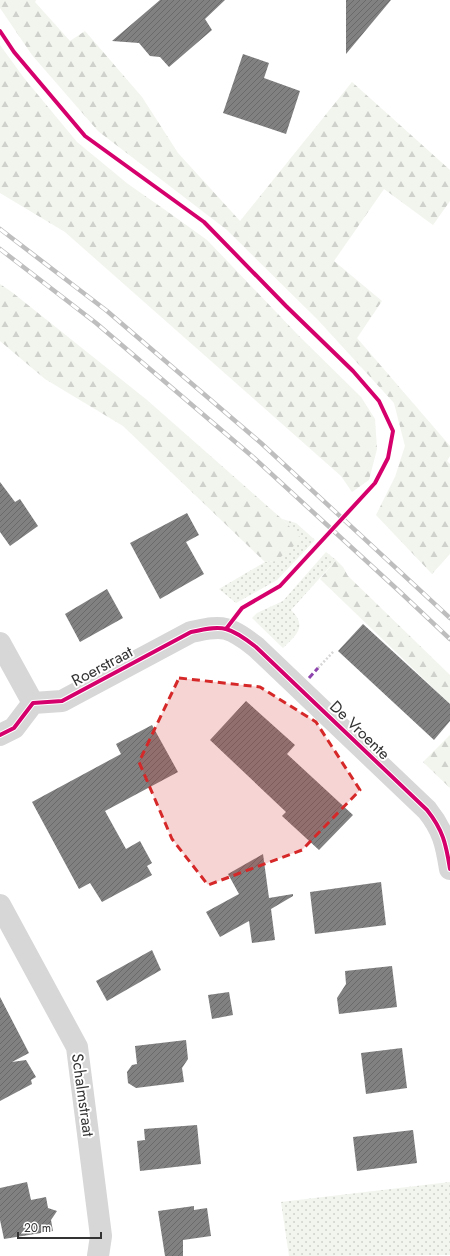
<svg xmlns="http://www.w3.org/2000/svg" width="450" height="1256" viewBox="0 0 450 1256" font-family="Jost,sans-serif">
	<defs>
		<pattern id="grass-dots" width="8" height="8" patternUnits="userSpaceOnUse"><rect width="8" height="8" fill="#f1f5ed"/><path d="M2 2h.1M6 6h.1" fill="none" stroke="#cfd2cc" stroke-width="1.8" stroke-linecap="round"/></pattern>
		<pattern id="forest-firs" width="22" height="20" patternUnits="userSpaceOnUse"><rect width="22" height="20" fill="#f1f5ed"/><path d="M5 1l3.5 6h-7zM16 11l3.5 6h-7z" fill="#cfd2cc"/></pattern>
		<pattern id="building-hatch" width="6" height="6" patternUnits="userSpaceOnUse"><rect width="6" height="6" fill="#818181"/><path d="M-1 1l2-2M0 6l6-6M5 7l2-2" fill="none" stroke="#6a6a6a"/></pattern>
	</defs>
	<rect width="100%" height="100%" fill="#fff"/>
	<!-- grass -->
	<g fill="url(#grass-dots)">
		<polygon points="282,519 296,523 315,540 277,580 236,603 219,589 265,562 276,561 292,529"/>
		<path d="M 326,552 L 336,560 L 291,610 C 308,627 296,635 283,648 L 252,618 L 257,613 L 283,601 Z"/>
		<polygon points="450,1182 450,1255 289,1256 281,1202"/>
	</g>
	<!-- forest -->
	<g fill="url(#forest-firs)">
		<polygon points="0,0 36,0 35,2 70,41 85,31 142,97 178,153 240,221 352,82 450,170 450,201 433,225 384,189 334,261 382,301 357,338 450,446 450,456 447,461 450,464 450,554 432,574 376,515 395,477 405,446 394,403 318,320 227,230 98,131 32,55 0,8"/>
		<polygon points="0,45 24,78 77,142 128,184 168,212 207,240 298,335 361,397 375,419 377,449 369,480 352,492 341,476 65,232 0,193"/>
		<polygon points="0,284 13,293 147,400 282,519 302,539 276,561 265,562 123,426 45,379 0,341"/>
		<polygon points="336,560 343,567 348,576 450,675 450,704 320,579"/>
		<polygon points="450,735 450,788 423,762"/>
	</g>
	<!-- building -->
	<g fill="url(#building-hatch)">
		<polygon points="160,0 225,0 205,19 212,30 169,67 160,57 150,56 139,43 112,41"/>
		<polygon points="346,0 391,0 346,54"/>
		<polygon points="243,54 269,63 264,78 300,91 286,134 223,113"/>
		<polygon points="0,482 15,502 20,499 38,526 10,546 0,532"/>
		<polygon points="187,513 199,535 186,542 204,574 160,599 130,543"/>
		<polygon points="107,589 123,618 80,642 65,614"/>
		<polygon points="363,624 450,704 450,721 434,740 338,651"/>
		<polygon points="246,701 295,745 287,754 353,815 319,850 282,816 286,812 210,740"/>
		<polygon points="152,725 178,772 105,811 126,849 140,841 152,863 147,866 152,875 102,902 90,883 79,889 32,802 121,754 116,744"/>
		<polygon points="263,854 269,898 293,894 293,896 271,909 275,940 252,943 249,921 220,937 206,912 239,894 228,874"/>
		<polygon points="381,882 386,925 315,934 310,892"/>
		<polygon points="152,950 161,970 107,1001 96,981"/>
		<polygon points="392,966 397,1007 339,1014 337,998 346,984 345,971"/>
		<polygon points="229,992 233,1015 212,1019 208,995"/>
		<polygon points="0,997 29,1053 12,1062 26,1060 36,1077 31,1080 32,1084 0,1101"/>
		<polygon points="186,1040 188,1059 182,1068 184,1082 136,1088 128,1083 127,1072 132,1065 137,1064 135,1046"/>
		<polygon points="402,1048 407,1088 366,1094 361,1053"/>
		<polygon points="197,1125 201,1164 140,1171 137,1141 145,1140 144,1129"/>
		<polygon points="413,1130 417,1163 357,1171 353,1137"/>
		<polygon points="27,1182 31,1200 46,1197 48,1208 57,1211 51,1220 53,1231 4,1239 0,1220 0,1188"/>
		<polygon points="194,1206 194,1210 207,1208 211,1236 183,1240 183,1256 165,1256 158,1211"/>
	</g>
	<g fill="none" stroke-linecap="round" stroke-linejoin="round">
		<!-- path -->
		<polyline stroke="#d6d6d6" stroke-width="2.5" stroke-dasharray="2 2" stroke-linecap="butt" points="318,668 334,651"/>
		<!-- minor -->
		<g stroke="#d7d7d7" stroke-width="22">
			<polyline points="0,643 33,703"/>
			<path d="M 0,735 L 14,728 L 33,703 L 62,701 L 191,632 C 202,630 215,626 226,629 C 237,632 247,640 256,647 L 427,810 C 443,830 446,844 450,869"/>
			<polyline points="0,905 77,1047 101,1236 98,1256"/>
		</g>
		<!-- rail casing -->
		<g stroke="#bebebe" stroke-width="4.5">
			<g id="rail">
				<polyline points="0,229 107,311 261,443 450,618"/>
				<polyline points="0,249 96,323 253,457 399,591 450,639"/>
			</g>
		</g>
		<!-- rail -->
		<use href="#rail" stroke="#fff" stroke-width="3" stroke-dasharray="9" stroke-linecap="butt"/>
		<!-- quiet -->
		<polyline stroke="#8e44ad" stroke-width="3" stroke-dasharray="6 3" stroke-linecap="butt" points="309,678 318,668"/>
		<!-- cycleway casing -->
		<g stroke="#fff" stroke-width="6">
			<g id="cycleway">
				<polyline points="0,31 14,52 85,136 204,222 286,306 353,371 379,401 393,431 388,458 375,483 280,586 242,608 226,629"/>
				<path d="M 0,735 L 14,728 L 33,703 L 62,701 L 191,632 C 202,630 215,626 226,629 C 237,632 247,640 256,647 L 427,810 C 443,830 446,844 450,869"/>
			</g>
		</g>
		<!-- cycleway -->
		<use href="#cycleway" stroke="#d6006c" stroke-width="4"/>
	</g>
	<!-- marked area -->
	<path fill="#d62828" fill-opacity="0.2" stroke="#d62828" stroke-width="3" stroke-dasharray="8 5" stroke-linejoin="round" d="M 179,678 L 260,687 L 316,722 L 360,790 L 302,850 L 208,885 L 172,839 L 139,762 Z"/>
	<g text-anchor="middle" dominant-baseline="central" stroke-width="4" stroke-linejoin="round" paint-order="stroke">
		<!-- street labels -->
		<g font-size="16" fill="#333" stroke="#fff">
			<text transform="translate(102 666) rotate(-28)">Roerstraat</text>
			<text transform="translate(360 730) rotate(44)">De Vroente</text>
			<text transform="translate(83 1095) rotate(82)">Schalmstraat</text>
		</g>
	</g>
	<!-- scale -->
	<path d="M18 1232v6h83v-6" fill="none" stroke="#333333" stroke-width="2"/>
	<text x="24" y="1232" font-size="12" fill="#333333" stroke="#ffffff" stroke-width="3" paint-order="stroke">20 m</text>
</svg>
